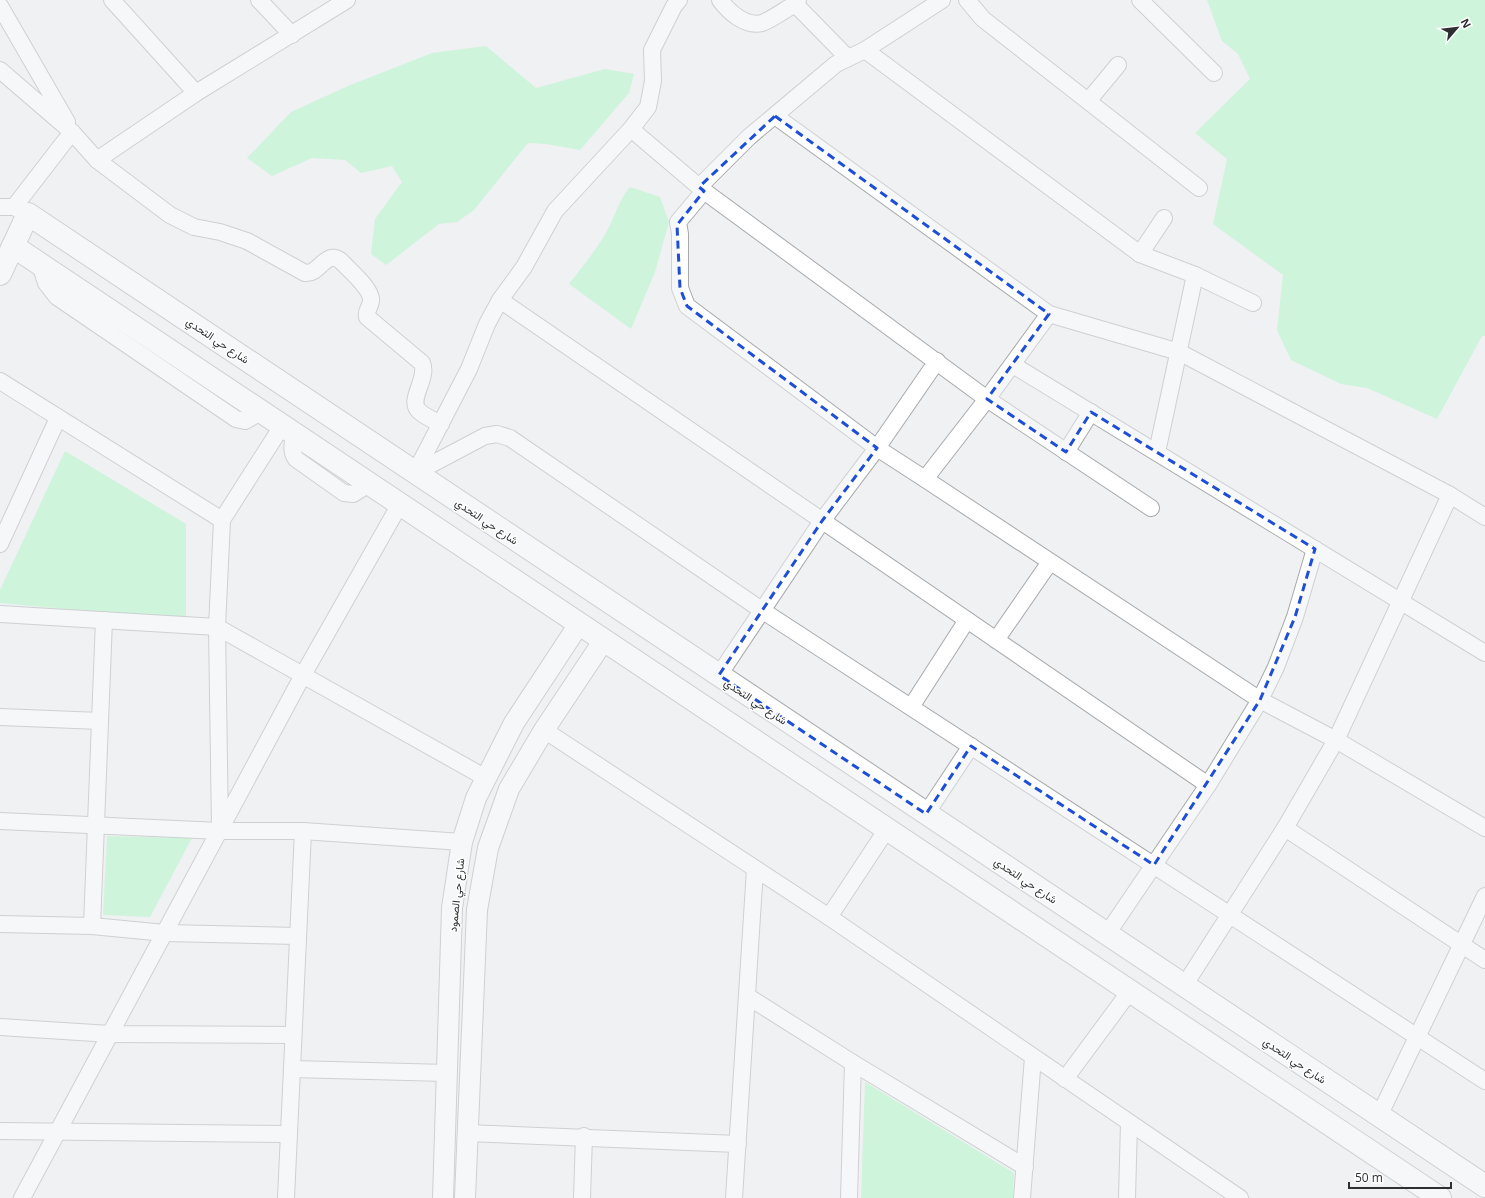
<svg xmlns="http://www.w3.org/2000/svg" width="1485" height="1198" viewBox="0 0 1485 1198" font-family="'Open Sans',Vazirmatn,sans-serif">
	<rect width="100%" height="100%" fill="#eff1f3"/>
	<!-- green -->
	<g fill="#a7f9c2">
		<polygon points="1207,0 1485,0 1485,336 1482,336 1437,419 1367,388 1341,384 1291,360 1277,330 1283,275 1213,224 1227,159 1195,133 1250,79 1238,54 1222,41"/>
		<polygon points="486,46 536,88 605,69 634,74 629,93 580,150 546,144 528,143 474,210 457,222 439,224 386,265 371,254 375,219 402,182 392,166 361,173 345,160 312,158 272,176 247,158 291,112 348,86 432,53"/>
		<path d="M 630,187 L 660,197 L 669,222 L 655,272 L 631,329 L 569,284 C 584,265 599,247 610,225 C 617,211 619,200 630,187 Z"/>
		<polygon points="65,451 186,524 186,620 0,603 0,590"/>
		<polygon points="107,836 192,838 150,917 103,915"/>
		<polygon points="865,1082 1014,1173 1013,1198 861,1198"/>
	</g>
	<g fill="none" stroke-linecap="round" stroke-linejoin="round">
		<!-- minor casing -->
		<g stroke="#a7a9ac" stroke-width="18">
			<g id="minor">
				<polyline points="112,0 196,93"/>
				<polyline points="259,0 292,35"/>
				<path d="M 720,0 C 729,12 745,27 762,23 C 771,20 786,9 795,4 L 798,0"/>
				<polyline points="967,0 983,19 1199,188"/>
				<polyline points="1140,0 1214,73"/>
				<polyline points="795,4 848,58"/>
				<polyline points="0,6 67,122"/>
				<polyline points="865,50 1140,254 1195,275 1253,303"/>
				<path d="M 0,70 L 72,132 L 97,160 L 170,215 L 194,227 L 220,232 L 247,241 L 305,273 C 320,275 325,249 341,261 C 349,270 370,287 371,299 C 372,306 365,310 367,317 L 422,363 C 429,378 407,400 419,411 C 425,417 434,420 441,424"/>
				<polyline points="1089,100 1118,65"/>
				<polyline points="775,116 1049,314 1179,352 1450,495 1485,517"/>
				<polyline points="631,129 704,191 987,399 1151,508"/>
				<polyline points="97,160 196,93 347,0"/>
				<polyline points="699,187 749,137 836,64 865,50 942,0"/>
				<polyline points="704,191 678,222 680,234 680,288 687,306 877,448 925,479 987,399 1049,314"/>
				<polyline points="0,207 14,207 23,212"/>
				<polyline points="14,207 72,132"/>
				<polyline points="1140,254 1164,218"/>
				<polyline points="40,264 46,283 57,297 236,419 245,421 261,412"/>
				<polyline points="500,300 1208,785"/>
				<polyline points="1013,365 1485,653"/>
				<polyline points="0,381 222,520"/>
				<path d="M 294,434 C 293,443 290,451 296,459 L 344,493 L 353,494 L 369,484"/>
				<polyline points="1066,452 1091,412"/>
				<polyline points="1157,452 1195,275"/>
				<polyline points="415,473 485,436 497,434 510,438 763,611 1485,1081"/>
				<polyline points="415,473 469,369 487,324 500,300 524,267 555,211 631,129 648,107 653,81 652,50 674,6 679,0"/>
				<polyline points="925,479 1260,700 1336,740 1485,828"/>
				<polyline points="0,544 58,418"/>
				<polyline points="0,614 217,627 486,778"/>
				<polyline points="996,640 1050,562"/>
				<polyline points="719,675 822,521 877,448 937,361"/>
				<polyline points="911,707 967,620"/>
				<polyline points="0,717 100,721"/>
				<polyline points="544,730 829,917 1240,1198"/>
				<polyline points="926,814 971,746"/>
				<polyline points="0,821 220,831 303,831 462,842"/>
				<polyline points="1285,828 1485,960"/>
				<polyline points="220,829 217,627 222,520 282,426"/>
				<polyline points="829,917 887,829"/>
				<polyline points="0,924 92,926 165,933 298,936"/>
				<polyline points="92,926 104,620"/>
				<polyline points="1107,934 1208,785 1260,700 1276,667 1295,617 1315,549"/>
				<polyline points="1184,986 1285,828 1336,740 1450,495"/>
				<polyline points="747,996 853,1063 1025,1167"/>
				<polyline points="0,1027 110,1034 293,1035"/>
				<polyline points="292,1069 447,1073"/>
				<polyline points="1065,1079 1130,991"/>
				<polyline points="1379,1116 1485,896"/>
				<polyline points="0,1131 289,1134"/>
				<polyline points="467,1133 738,1144"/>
				<polyline points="22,1198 303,675 400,504"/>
				<polyline points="286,1198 303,831"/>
				<polyline points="582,1198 584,1136"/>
				<polyline points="734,1198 755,869"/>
				<polyline points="849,1198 853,1063"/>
				<polyline points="1022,1198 1033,1057"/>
				<polyline points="1127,1198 1129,1123"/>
			</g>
		</g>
		<!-- tertiary casing -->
		<g stroke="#a7a9ac" stroke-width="22">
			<g id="tertiary">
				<polyline points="443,1198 452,908 462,842 476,798 514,723 579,624"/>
				<polyline points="465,1198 477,910 488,848 509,789 544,730 604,640"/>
			</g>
		</g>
		<!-- secondary casing -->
		<g stroke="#a7a9ac" stroke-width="24">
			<g id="secondary">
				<polyline points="13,246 1440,1198"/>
				<polyline points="0,274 28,214 1485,1186"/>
			</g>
		</g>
		<!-- minor -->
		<use href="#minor" stroke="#fff" stroke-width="16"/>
		<!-- tertiary -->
		<use href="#tertiary" stroke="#fff" stroke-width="20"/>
		<!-- secondary -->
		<use href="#secondary" stroke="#fff" stroke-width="22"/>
	</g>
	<!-- marked area -->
	<path d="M0 0H1485V1198H0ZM 775,116 L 1049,314 L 987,399 L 1066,452 L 1091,412 L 1315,549 L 1295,617 L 1260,700 L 1154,865 L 971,746 L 926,814 L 719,675 L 822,521 L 877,448 L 687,306 L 680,288 L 677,225 L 704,191 L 699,187 Z" fill="#eff1f3" fill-opacity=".55" fill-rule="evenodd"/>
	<path fill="none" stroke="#1d4ed8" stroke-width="3" stroke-dasharray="8 5" stroke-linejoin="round" d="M 775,116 L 1049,314 L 987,399 L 1066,452 L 1091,412 L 1315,549 L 1295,617 L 1260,700 L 1154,865 L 971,746 L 926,814 L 719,675 L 822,521 L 877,448 L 687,306 L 680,288 L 677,225 L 704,191 L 699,187 Z"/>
	<g text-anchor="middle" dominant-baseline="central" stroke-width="3" stroke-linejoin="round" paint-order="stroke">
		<!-- street labels -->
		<g font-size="11" fill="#2e2f30" stroke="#fff">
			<text transform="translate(218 340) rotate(34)">شارع حي التحدي</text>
			<text transform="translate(487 521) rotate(34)">شارع حي التحدي</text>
			<text transform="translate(756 701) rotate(34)">شارع حي التحدي</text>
			<text transform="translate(1026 880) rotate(34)">شارع حي التحدي</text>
			<text transform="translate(456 895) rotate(-84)">شارع حي الصمود</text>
			<text transform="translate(1295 1060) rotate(34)">شارع حي التحدي</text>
		</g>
	</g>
	<!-- north arrow -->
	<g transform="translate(1457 28) rotate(62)" stroke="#ffffff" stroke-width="3" paint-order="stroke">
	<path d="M0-3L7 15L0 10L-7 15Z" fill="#2e2f30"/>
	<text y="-6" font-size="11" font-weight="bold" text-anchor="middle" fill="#2e2f30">N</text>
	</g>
	<!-- scale -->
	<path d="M1349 1182v6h102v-6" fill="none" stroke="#2e2f30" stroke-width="2"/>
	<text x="1355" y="1182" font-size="12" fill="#2e2f30" stroke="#ffffff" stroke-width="3" paint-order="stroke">50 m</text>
</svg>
